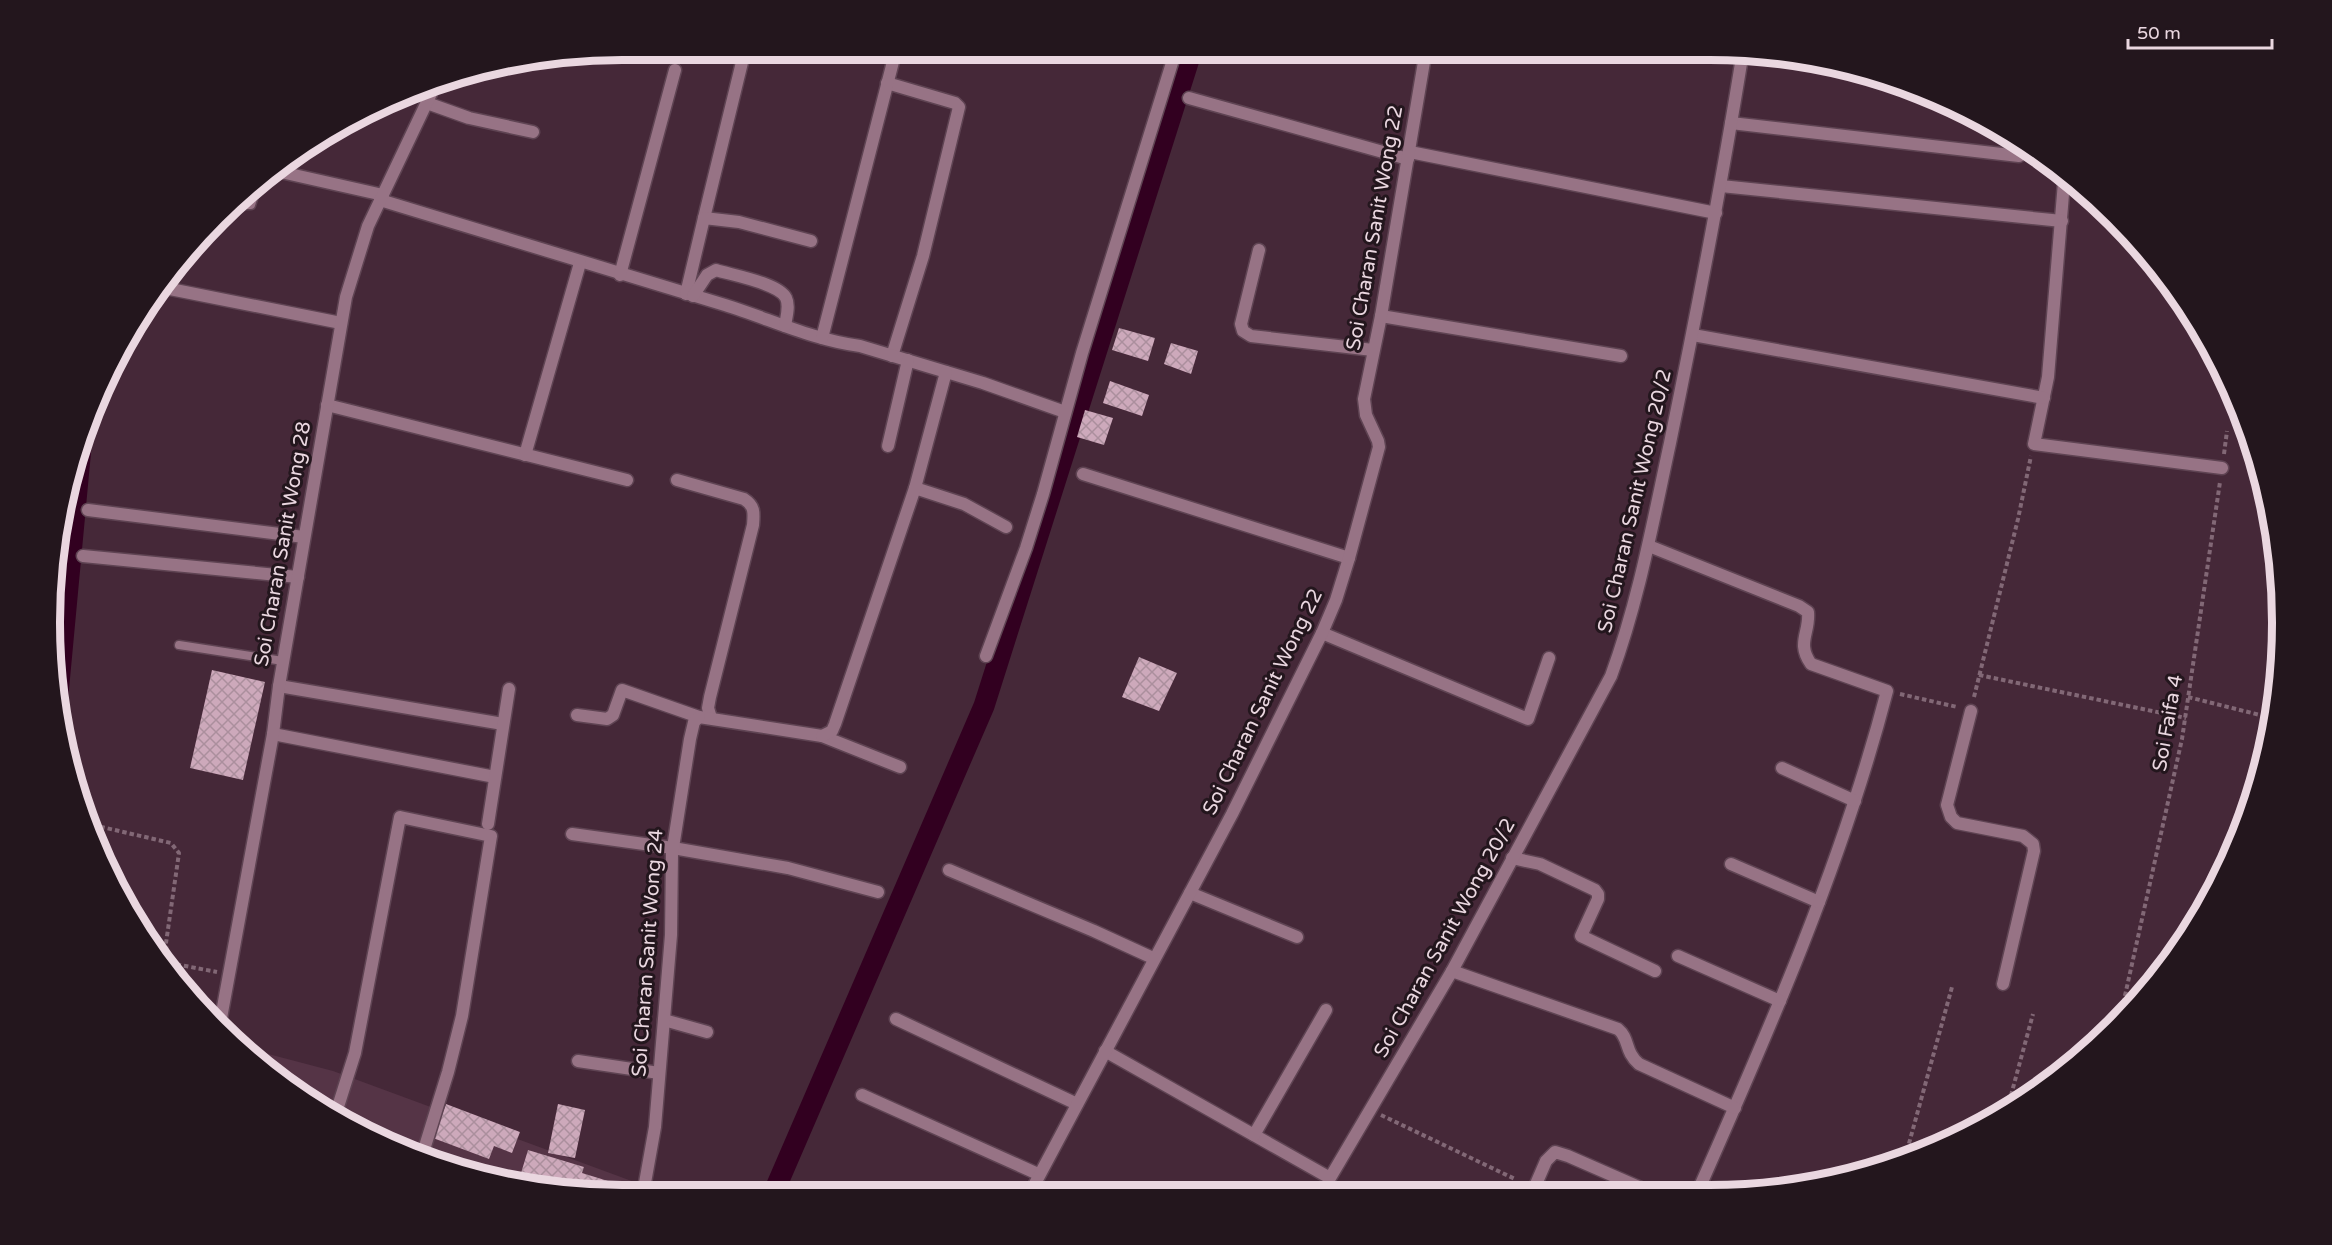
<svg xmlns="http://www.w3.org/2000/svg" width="2332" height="1245" viewBox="0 0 2332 1245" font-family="'Varela Round',sans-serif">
	<defs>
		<pattern id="building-cross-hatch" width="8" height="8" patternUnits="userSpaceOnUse" patternTransform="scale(1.5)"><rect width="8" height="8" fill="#cda9bb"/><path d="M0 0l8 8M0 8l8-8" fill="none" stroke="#ab8f9d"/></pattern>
	</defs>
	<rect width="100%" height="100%" fill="#452838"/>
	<!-- built -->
	<polygon fill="#553446" points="245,1048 333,1071 667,1194 585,1194 474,1176 369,1136"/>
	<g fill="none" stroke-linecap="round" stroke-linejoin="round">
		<!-- canal -->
		<g stroke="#320020" stroke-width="21">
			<polyline points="57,705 81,447"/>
			<polyline points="773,1194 984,706 1192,50"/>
		</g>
	</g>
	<!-- building -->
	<g fill="url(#building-cross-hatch)">
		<polygon points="1119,328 1155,338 1148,361 1112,350"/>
		<polygon points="1171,343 1198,351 1191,374 1164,364"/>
		<polygon points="1110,381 1149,395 1142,416 1103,403"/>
		<polygon points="1085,410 1113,418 1104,445 1077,437"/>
		<polygon points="1139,657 1177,673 1159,711 1122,697"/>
		<polygon points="212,670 265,682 243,780 190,768"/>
		<polygon points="446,1104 520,1132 512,1153 494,1146 489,1159 433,1138"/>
		<polygon points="558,1104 585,1110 575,1158 548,1153"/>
		<polygon points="528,1150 584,1167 582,1173 608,1181 604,1194 585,1194 518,1183"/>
	</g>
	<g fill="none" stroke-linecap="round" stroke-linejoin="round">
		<!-- service casing -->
		<g stroke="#5f4453" stroke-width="11">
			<g id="service">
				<polyline points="239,205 251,205 257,186"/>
				<polyline points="179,645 283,661"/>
			</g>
		</g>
		<!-- minor casing -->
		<g stroke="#5f4453" stroke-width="15">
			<g id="minor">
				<polyline points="887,83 955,103 959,107 923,256 892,356"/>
				<polyline points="1189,98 1408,159"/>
				<polyline points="427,103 469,118 533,132"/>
				<polyline points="1731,123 2019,156"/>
				<polyline points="1410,152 1716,213"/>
				<polyline points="272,170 383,195"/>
				<polyline points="2068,177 2064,182 2048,377 2034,444 2222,468"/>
				<polyline points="1721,186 2062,221"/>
				<path d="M 380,200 C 495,236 610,271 725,305 C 770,319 813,340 860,346 L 983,383 L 1065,412"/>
				<polyline points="704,218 745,50"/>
				<polyline points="1259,250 1241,324 1243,331 1251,336 1373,350"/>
				<polyline points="620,275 675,70"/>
				<polyline points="165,288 341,323"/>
				<polyline points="686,294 704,218 739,222 811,241"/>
				<path d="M 693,296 L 707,275 L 716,270 C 731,275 779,283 786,298 C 790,306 786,318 785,326"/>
				<polyline points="1381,316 1621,356"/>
				<polyline points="1693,335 2044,398"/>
				<polyline points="822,338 896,50"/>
				<polyline points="327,405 627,480"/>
				<polyline points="888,446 908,360"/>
				<polyline points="525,455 580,263"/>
				<polyline points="1083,474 1349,558"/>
				<path d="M 677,480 L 744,499 C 755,506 754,513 753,525 L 710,697 L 708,708 L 711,718"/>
				<polyline points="915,488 964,504 1006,527"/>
				<polyline points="88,510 304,537"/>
				<path d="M 1649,546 L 1799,606 L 1808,612 C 1810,633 1796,643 1811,664 L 1887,691 C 1842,864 1770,1028 1698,1191"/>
				<polyline points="83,556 298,577"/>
				<polyline points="1322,633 1528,719 1549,658"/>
				<polyline points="986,656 1026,548 1043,494 1082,353 1176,50"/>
				<polyline points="279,686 503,724"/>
				<polyline points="1971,711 1947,805 1951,817 1957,823 2023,836 2033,844 2034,851 2003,984"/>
				<polyline points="577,715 607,719 613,715 622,690 699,717 822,736 900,767"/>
				<polyline points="273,734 495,777"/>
				<polyline points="822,736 832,731 835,724 915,488 946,372"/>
				<polyline points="1782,768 1855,801"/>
				<polyline points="488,824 509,689"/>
				<polyline points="572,834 673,848 788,868 878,892"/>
				<polyline points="1512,858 1540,864 1595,890 1598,894 1598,899 1581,936 1655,971"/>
				<polyline points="1731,864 1819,902"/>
				<polyline points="949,870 1094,931 1153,958"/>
				<polyline points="1190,893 1297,937"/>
				<polyline points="1678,956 1780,1001"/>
				<path d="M 1452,971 L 1618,1029 C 1630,1039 1624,1051 1639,1064 L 1735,1108"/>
				<polyline points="896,1019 1077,1104"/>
				<polyline points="664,1020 707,1032"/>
				<polyline points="219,1029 273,734 279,686 346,297 368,226 437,81"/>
				<path d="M 1105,1051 L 1330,1178 L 1452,971 L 1611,676 C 1639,600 1653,521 1670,443 C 1697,312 1722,182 1743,51"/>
				<polyline points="578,1061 659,1073"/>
				<polyline points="862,1095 1038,1174"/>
				<polyline points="336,1113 355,1053 400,817 491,836 462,1016 448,1072 422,1156"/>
				<polyline points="1254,1135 1326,1010"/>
				<polyline points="1533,1191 1546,1161 1555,1152 1568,1156 1648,1191"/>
				<polyline points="1030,1193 1232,814 1322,633 1336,600 1349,558 1379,447 1378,441 1366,415 1364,399 1381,316 1426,50"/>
				<polyline points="643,1194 655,1127 671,935 672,854 690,739 694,722 699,717"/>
			</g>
		</g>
		<!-- path -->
		<g stroke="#826876" stroke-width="4" stroke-dasharray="4.5 3" stroke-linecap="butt">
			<polyline points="2224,454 2227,431"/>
			<polyline points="51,607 74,464"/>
			<polyline points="1979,675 2186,718"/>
			<polyline points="1900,694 1957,707"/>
			<polyline points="1974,697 2018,519 2031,456"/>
			<polyline points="2188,697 2272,718"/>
			<polyline points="93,825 171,843 179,853 166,943 167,957 175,964 217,972"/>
			<polyline points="2120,1018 2182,739 2220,482"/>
			<polyline points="2007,1110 2033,1014"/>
			<polyline points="1381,1115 1515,1179"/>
			<polyline points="1905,1158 1952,987"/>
			<polyline points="1832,1178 1834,1172"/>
		</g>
		<!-- service -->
		<use href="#service" stroke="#977385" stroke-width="8"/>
		<!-- minor -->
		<use href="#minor" stroke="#977385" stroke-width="12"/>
	</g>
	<g text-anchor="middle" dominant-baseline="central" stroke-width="6" stroke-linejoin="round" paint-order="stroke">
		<!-- street labels -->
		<g font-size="20" fill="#ead7e0" stroke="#23161d">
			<text transform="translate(1375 228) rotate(-80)">Soi Charan Sanit Wong 22</text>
			<text transform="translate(1635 501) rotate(-77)">Soi Charan Sanit Wong 20/2</text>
			<text transform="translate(283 544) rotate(-80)">Soi Charan Sanit Wong 28</text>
			<text transform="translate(1263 702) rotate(-64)">Soi Charan Sanit Wong 22</text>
			<text transform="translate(2168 723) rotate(-80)">Soi Faifa 4</text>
			<text transform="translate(1445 938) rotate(-61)">Soi Charan Sanit Wong 20/2</text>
			<text transform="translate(648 953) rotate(-86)">Soi Charan Sanit Wong 24</text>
		</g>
	</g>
	<!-- crop -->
	<path d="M0 0H2332V1245H0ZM622 60H1710A562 562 0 0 1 2272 622V623A562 562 0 0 1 1710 1185H622A562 562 0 0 1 60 623V622A562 562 0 0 1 622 60Z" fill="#23161d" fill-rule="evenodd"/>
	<path fill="none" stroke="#ead7e0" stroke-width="8" d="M622 60H1710A562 562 0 0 1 2272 622V623A562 562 0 0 1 1710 1185H622A562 562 0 0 1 60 623V622A562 562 0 0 1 622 60Z"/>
	<!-- scale -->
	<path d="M2128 39v9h144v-9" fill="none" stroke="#ead7e0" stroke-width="3"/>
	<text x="2137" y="39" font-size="18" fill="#ead7e0" stroke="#23161d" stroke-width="4.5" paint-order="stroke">50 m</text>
</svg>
